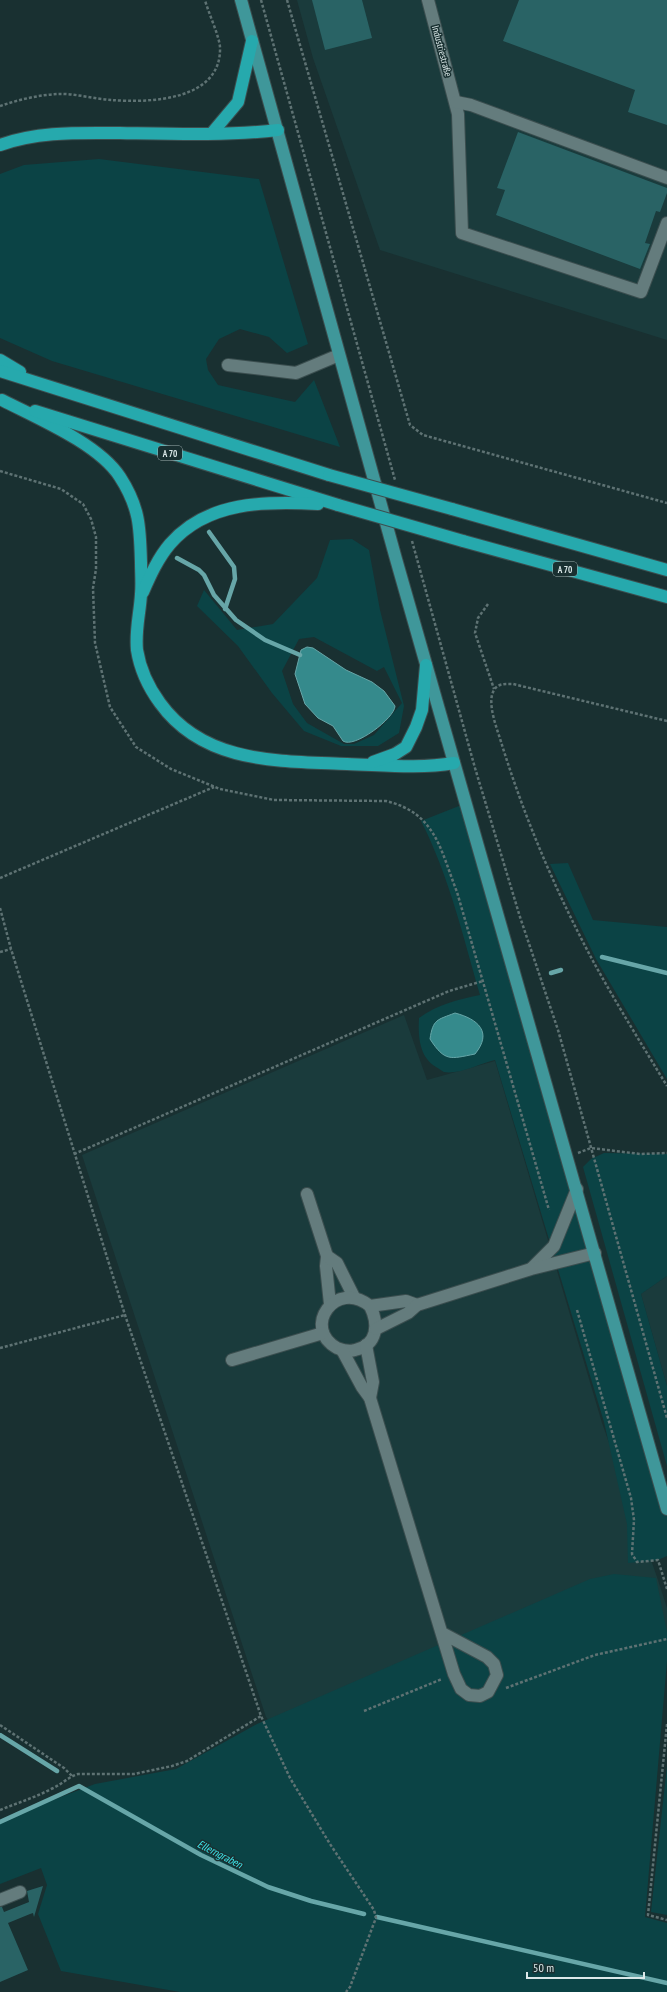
<svg xmlns="http://www.w3.org/2000/svg" width="667" height="1992" viewBox="0 0 667 1992" font-family="'PT Sans Narrow',sans-serif">
	<rect width="100%" height="100%" fill="#193031"/>
	<!-- built -->
	<g fill="#1a3b3c">
		<polygon points="297,0 667,0 667,340 380,250 313,58"/>
		<polygon points="404,1015 427,1080 495,1061 602,1423 657,1577 667,1608 667,1646 291,1745 266,1717 82,1155"/>
		<polygon points="667,1276 667,1386 641,1294"/>
	</g>
	<!-- green -->
	<g fill="#0b4345" fill-rule="evenodd">
		<polygon points="99,159 259,179 308,344 287,353 269,337 240,329 219,339 206,359 208,370 218,385 295,402 314,380 340,447 52,361 0,338 0,174 24,165"/>
		<path d="M 352,539 L 369,550 L 380,610 L 404,706 L 399,733 L 378,746 L 341,746 L 304,731 L 272,693 L 238,646 L 197,606 L 204,590 L 237,630 L 273,624 L 317,578 L 330,540 ZM 314,637 L 377,671 L 384,667 L 402,703 L 374,735 L 354,744 L 344,744 L 307,723 L 293,704 L 282,671 L 299,639 Z"/>
		<path d="M 464,804 L 667,1514 L 667,1556 L 658,1560 L 628,1563 L 627,1524 L 604,1422 L 495,1060 C 482,1063 458,1075 444,1072 C 442,1071 438,1068 436,1067 C 419,1057 418,1036 419,1018 C 438,1004 457,1000 480,995 C 463,936 449,876 421,821 Z"/>
		<polygon points="568,863 593,920 667,927 667,1079 596,959 550,864"/>
		<polygon points="604,1153 667,1154 667,1276 641,1294 667,1386 667,1466 583,1167 591,1159"/>
		<polygon points="614,1574 656,1578 667,1632 667,1661 645,1917 667,1923 667,1992 180,1992 61,1971 38,1914 47,1885 41,1868 0,1884 0,1820 95,1784 176,1769 257,1724 590,1579"/>
		<polygon points="667,1766 667,1915 651,1912"/>
	</g>
	<!-- water -->
	<g fill="#358a8c" stroke="#67a6a8">
		<path d="M 307,647 L 313,648 L 346,670 L 372,682 L 384,691 L 395,706 C 395,718 354,749 343,741 L 333,726 L 318,718 L 305,704 L 295,674 L 301,650 Z"/>
		<path d="M 455,1013 C 478,1019 493,1032 475,1054 C 450,1059 445,1062 430,1039 C 433,1019 437,1020 455,1013 Z"/>
	</g>
	<g fill="none" stroke-linecap="round" stroke-linejoin="round">
		<!-- stream -->
		<g stroke="#67a6a8" stroke-width="4.5">
			<polyline points="209,532 234,567 235,579 225,609"/>
			<polyline points="177,558 199,570 204,575 214,595 236,620 265,640 300,655"/>
			<polyline points="602,957 667,973"/>
			<polyline points="551,973 561,970"/>
			<polyline points="0,1735 57,1771"/>
			<polyline points="0,1822 79,1786 201,1855 268,1887 311,1901 364,1914"/>
			<polyline points="377,1917 667,1983"/>
		</g>
	</g>
	<!-- building -->
	<g fill="#296365">
		<polygon points="312,0 362,0 372,38 325,50"/>
		<polygon points="519,0 667,0 667,125 628,112 635,90 503,41"/>
		<polygon points="518,132 667,188 667,193 660,212 656,211 645,243 650,244 640,269 496,215 505,190 497,188"/>
		<polygon points="43,1886 34,1917 33,1913 30,1914 8,1923 28,1970 0,1982 0,1907 2,1907 4,1912 29,1902 27,1891"/>
	</g>
	<g fill="none" stroke-linecap="round" stroke-linejoin="round">
		<!-- minor casing -->
		<g stroke="#3b4e4f" stroke-width="14">
			<g id="minor">
				<polyline points="428,0 458,114 462,233 641,292 667,223"/>
				<polyline points="456,102 471,105 667,178"/>
				<polyline points="228,365 296,373 339,355"/>
				<polyline points="307,1194 327,1256 326,1266 330,1304"/>
				<polyline points="327,1256 337,1263 354,1297"/>
				<polyline points="532,1268 554,1246 577,1189"/>
				<path d="M 370,1306 C 379,1324 378,1345 355,1350 C 349,1352 342,1350 337,1348 C 301,1328 336,1278 370,1306 L 406,1301 L 417,1305"/>
				<polyline points="376,1329 408,1313 417,1305 531,1269 595,1253"/>
				<polyline points="366,1345 373,1382 370,1398"/>
				<polyline points="342,1350 362,1387 370,1398 454,1674 461,1689 469,1695 480,1696 488,1692 497,1675 494,1664 487,1657 442,1633"/>
				<polyline points="232,1360 323,1333"/>
				<polyline points="0,1900 20,1892"/>
			</g>
		</g>
		<!-- major casing -->
		<g stroke="#3b4e4f" stroke-width="14">
			<polyline id="major" points="241,0 396,559 667,1509"/>
		</g>
		<!-- highway casing -->
		<g stroke="#3b4e4f" stroke-width="14">
			<g id="highway">
				<polyline points="212,133 238,102 252,41"/>
				<path d="M 0,145 C 39,131 79,133 120,133 C 172,134 226,136 278,130"/>
				<polyline points="0,360 20,372"/>
				<polyline points="0,371 329,475"/>
				<path d="M 2,400 C 37,418 99,444 120,477 C 140,508 140,528 141,563 C 141,573 142,584 141,594 C 140,613 135,630 137,650 C 140,669 149,688 160,703 C 204,764 279,761 347,764 C 383,765 419,769 454,763"/>
				<polyline points="35,411 338,505"/>
				<polyline points="452,509 667,570"/>
				<polyline points="463,541 667,597"/>
				<path d="M 143,592 C 150,576 158,558 170,544 C 207,501 266,501 318,504"/>
				<polyline points="373,762 395,754 406,747 416,727 422,710 426,665"/>
			</g>
		</g>
		<!-- path -->
		<g stroke="#5e7273" stroke-width="2.5" stroke-dasharray="3 2" stroke-linecap="butt">
			<polyline points="261,0 395,480"/>
			<polyline points="287,0 410,425 423,435 667,503"/>
			<path d="M 0,106 C 18,100 38,95 57,94 C 74,93 94,99 111,100 C 149,103 222,101 220,47 C 219,35 208,12 205,0"/>
			<path d="M 0,471 L 61,489 L 83,504 L 91,519 L 96,537 L 96,569 L 93,588 L 95,643 L 110,707 L 136,747 L 171,769 L 220,789 L 274,800 L 386,801 C 436,813 440,849 457,892 L 549,1210"/>
			<polyline points="412,541 475,768 520,917 558,1030 667,1418"/>
			<polyline points="488,604 478,618 475,633 494,689"/>
			<path d="M 667,721 L 513,684 C 506,684 498,683 494,690 C 486,703 498,731 502,745 C 525,819 556,892 593,961 C 616,1003 642,1045 667,1086"/>
			<polyline points="0,878 214,787"/>
			<polyline points="0,908 11,949 125,1315 261,1716 290,1778 330,1844 374,1910 376,1918 374,1923 350,1987 346,1992"/>
			<polyline points="0,952 11,949"/>
			<polyline points="578,1153 591,1148 640,1154 667,1153"/>
			<polyline points="74,1154 449,991 483,981"/>
			<polyline points="577,1310 631,1498 634,1520 632,1554 637,1562 658,1560 667,1589"/>
			<polyline points="0,1348 125,1315"/>
			<polyline points="506,1688 595,1655 667,1639"/>
			<polyline points="364,1711 442,1679"/>
			<polyline points="667,1724 648,1915 667,1920"/>
			<polyline points="0,1725 64,1768 72,1776"/>
			<path d="M 0,1810 C 17,1803 34,1798 51,1789 C 61,1785 68,1777 78,1774 L 134,1774 L 172,1766 L 187,1761 L 261,1716"/>
		</g>
		<!-- minor -->
		<use href="#minor" stroke="#647c7d" stroke-width="12"/>
		<!-- major -->
		<use href="#major" stroke="#3f979a" stroke-width="12"/>
		<!-- highway -->
		<use href="#highway" stroke="#26a9ad" stroke-width="12"/>
		<!-- highway-bridge casing -->
		<g stroke="#3b4e4f" stroke-width="14" stroke-linecap="butt">
			<g id="highway-bridge">
				<polyline points="329,475 452,509"/>
				<polyline points="338,505 463,541"/>
			</g>
		</g>
		<!-- highway-bridge -->
		<use href="#highway-bridge" stroke="#26a9ad" stroke-width="12"/>
	</g>
	<g text-anchor="middle" dominant-baseline="central" stroke-width="3" stroke-linejoin="round" paint-order="stroke">
		<!-- shield labels -->
		<g fill="#193031" stroke="#a1b2b2" stroke-width="1">
			<rect x="158" y="446" width="24" height="14" rx="3"/>
			<rect x="553" y="562" width="24" height="14" rx="3"/>
		</g>
		<g font-size="9" font-weight="bold" fill="#dbe9e9">
			<text x="170" y="453">A 70</text>
			<text x="565" y="569">A 70</text>
		</g>
		<!-- street labels -->
		<g font-size="10" fill="#dbe9e9" stroke="#193031">
			<text transform="translate(442 51) rotate(75)">Industriestraße</text>
		</g>
		<!-- water labels -->
		<g font-size="11" font-style="italic" fill="#3ce3e8" stroke="#193031">
			<text transform="translate(220 1854) rotate(27)">Ellerngraben</text>
		</g>
	</g>
	<!-- scale -->
	<path d="M527 1972v6h117v-6" fill="none" stroke="#dbe9e9" stroke-width="2"/>
	<text x="533" y="1972" font-size="12" fill="#dbe9e9" stroke="#193031" stroke-width="3" paint-order="stroke">50 m</text>
</svg>
